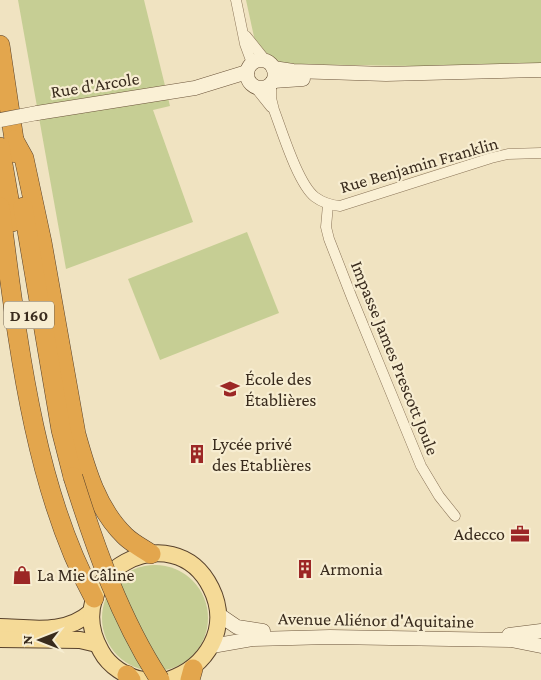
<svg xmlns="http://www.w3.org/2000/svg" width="541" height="680" viewBox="0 0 541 680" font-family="'Crimson Pro',serif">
	<rect width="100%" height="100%" fill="#f0e3c1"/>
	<!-- green -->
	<g fill="#c6ce94">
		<polygon points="18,0 144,0 170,106 153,110 193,222 66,269"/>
		<polygon points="246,0 541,0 541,68 283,64 256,46"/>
		<polygon points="247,232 279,313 160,360 128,279"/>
		<circle cx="155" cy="618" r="53"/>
	</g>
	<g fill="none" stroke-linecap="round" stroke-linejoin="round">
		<!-- street casing -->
		<g stroke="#8a7458" stroke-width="11">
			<g id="street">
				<polyline points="236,0 245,44 252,63"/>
				<polyline points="246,36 266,61"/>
				<path d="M 271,83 L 271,98 L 274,110 C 282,131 298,184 315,197 C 323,203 330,205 340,206 L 491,158 L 508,154 L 541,153"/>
				<polyline points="255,87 271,107"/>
				<polyline points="328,205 326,227 329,239 352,298 421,466 439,496 455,516"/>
			</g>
		</g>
		<!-- secondary casing -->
		<g stroke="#6c553b" stroke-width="15">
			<g id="secondary">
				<circle cx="261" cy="74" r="14"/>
				<polyline points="273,68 293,71 386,74 541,70"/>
				<polyline points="273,81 303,79"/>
				<polyline points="37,113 195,88 247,72"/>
				<polyline points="218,614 237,627 263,631"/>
				<polyline points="509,635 541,631"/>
				<polyline points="212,646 252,639 330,637 511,640 541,646"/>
			</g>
		</g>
		<!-- primary casing -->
		<g stroke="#58422c" stroke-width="18">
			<g id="primary">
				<path d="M 0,627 C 33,628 65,635 91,612"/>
				<polyline points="0,639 80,640 97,644"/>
				<path d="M 143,680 C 126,677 109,666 101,651 C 57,574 174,512 211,588 C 231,628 207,667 168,680"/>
			</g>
		</g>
		<!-- highway casing -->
		<g stroke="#58422c" stroke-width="20">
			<g id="highway">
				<polyline points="0,45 16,153"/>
				<path d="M 14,140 L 24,158 L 42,242 L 76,434 C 86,470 97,509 125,536 C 132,543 142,548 151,554"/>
				<polyline points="0,147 13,222"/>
				<path d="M 0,207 C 17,333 32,485 94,598"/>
				<polyline points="23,207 61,430 73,477"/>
				<polyline points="127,675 131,680"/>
				<polyline points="190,680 193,669"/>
			</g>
		</g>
		<!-- street -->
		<use href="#street" stroke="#faf0d5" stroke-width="10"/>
		<!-- secondary -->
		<use href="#secondary" stroke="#faf0d5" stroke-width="14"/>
		<!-- primary -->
		<use href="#primary" stroke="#f5da97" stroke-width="16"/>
		<!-- highway -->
		<use href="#highway" stroke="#e3a64d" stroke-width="19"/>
		<!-- secondary-bridge casing -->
		<g stroke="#6c553b" stroke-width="15" stroke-linecap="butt">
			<polyline id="secondary-bridge" points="0,120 37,113"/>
		</g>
		<!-- highway-bridge casing -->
		<g stroke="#58422c" stroke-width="20" stroke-linecap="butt">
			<path id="highway-bridge" d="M 73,477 C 95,547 120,619 160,680"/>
		</g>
		<!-- secondary-bridge -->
		<use href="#secondary-bridge" stroke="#faf0d5" stroke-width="14"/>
		<!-- highway-bridge -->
		<use href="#highway-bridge" stroke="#e3a64d" stroke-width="19"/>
	</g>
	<!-- icons -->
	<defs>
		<g id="school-bare" transform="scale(1.5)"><path d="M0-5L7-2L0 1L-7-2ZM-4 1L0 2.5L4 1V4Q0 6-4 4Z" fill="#9c2725" stroke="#f7edd1" stroke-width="2.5" paint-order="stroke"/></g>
		<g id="building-bare" transform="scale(1.5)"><path d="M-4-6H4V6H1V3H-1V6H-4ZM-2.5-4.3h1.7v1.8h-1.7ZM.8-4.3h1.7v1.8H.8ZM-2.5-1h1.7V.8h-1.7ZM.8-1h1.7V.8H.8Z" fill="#9c2725" stroke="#f7edd1" stroke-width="2.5" paint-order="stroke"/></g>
		<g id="office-bare" transform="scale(1.5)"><path d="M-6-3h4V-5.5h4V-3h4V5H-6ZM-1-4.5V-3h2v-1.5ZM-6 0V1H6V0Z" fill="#9c2725" stroke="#f7edd1" stroke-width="2.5" paint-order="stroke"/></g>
		<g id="shop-bare" transform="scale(1.5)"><path d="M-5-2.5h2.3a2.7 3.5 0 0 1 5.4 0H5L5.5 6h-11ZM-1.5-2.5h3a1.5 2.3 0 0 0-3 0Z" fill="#9c2725" stroke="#f7edd1" stroke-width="2.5" paint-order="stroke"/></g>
	</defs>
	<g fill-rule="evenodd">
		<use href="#school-bare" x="230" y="389"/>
		<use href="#building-bare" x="197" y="454"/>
		<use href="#office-bare" x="520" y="534"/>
		<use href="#building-bare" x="305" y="569"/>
		<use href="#shop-bare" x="22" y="575"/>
	</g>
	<g text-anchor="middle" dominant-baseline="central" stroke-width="4.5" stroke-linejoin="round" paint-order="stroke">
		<!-- shield labels -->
		<rect fill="#f7edd1" stroke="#726553" stroke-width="1" x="4" y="301.5" width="50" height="27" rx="4"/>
		<g font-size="16" font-weight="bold" fill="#392b1d">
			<text x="29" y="315">D 160</text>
		</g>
		<!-- street labels -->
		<g font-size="18" fill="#392b1d" stroke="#f7edd1">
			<text transform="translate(95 85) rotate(-9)">Rue d'Arcole</text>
			<text transform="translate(419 165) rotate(-16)">Rue Benjamin Franklin</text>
			<text transform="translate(395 358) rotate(68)">Impasse James Prescott Joule</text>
			<text transform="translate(376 620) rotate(1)">Avenue Aliénor d'Aquitaine</text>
		</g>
		<!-- poi labels -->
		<g font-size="18" fill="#392b1d" stroke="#f7edd1" text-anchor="start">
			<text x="245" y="379">École des<tspan x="245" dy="21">Établières</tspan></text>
			<text x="212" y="444">Lycée privé<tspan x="212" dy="21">des Etablières</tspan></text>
			<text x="505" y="534" text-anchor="end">Adecco</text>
			<text x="320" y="569">Armonia</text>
			<text x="37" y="575">La Mie Câline</text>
		</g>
	</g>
	<!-- north arrow -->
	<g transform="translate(40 640) rotate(270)" stroke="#f7edd1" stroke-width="4" paint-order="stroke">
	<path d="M0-4L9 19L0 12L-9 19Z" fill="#392b1d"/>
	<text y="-8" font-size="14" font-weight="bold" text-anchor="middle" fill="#392b1d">N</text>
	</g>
</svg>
